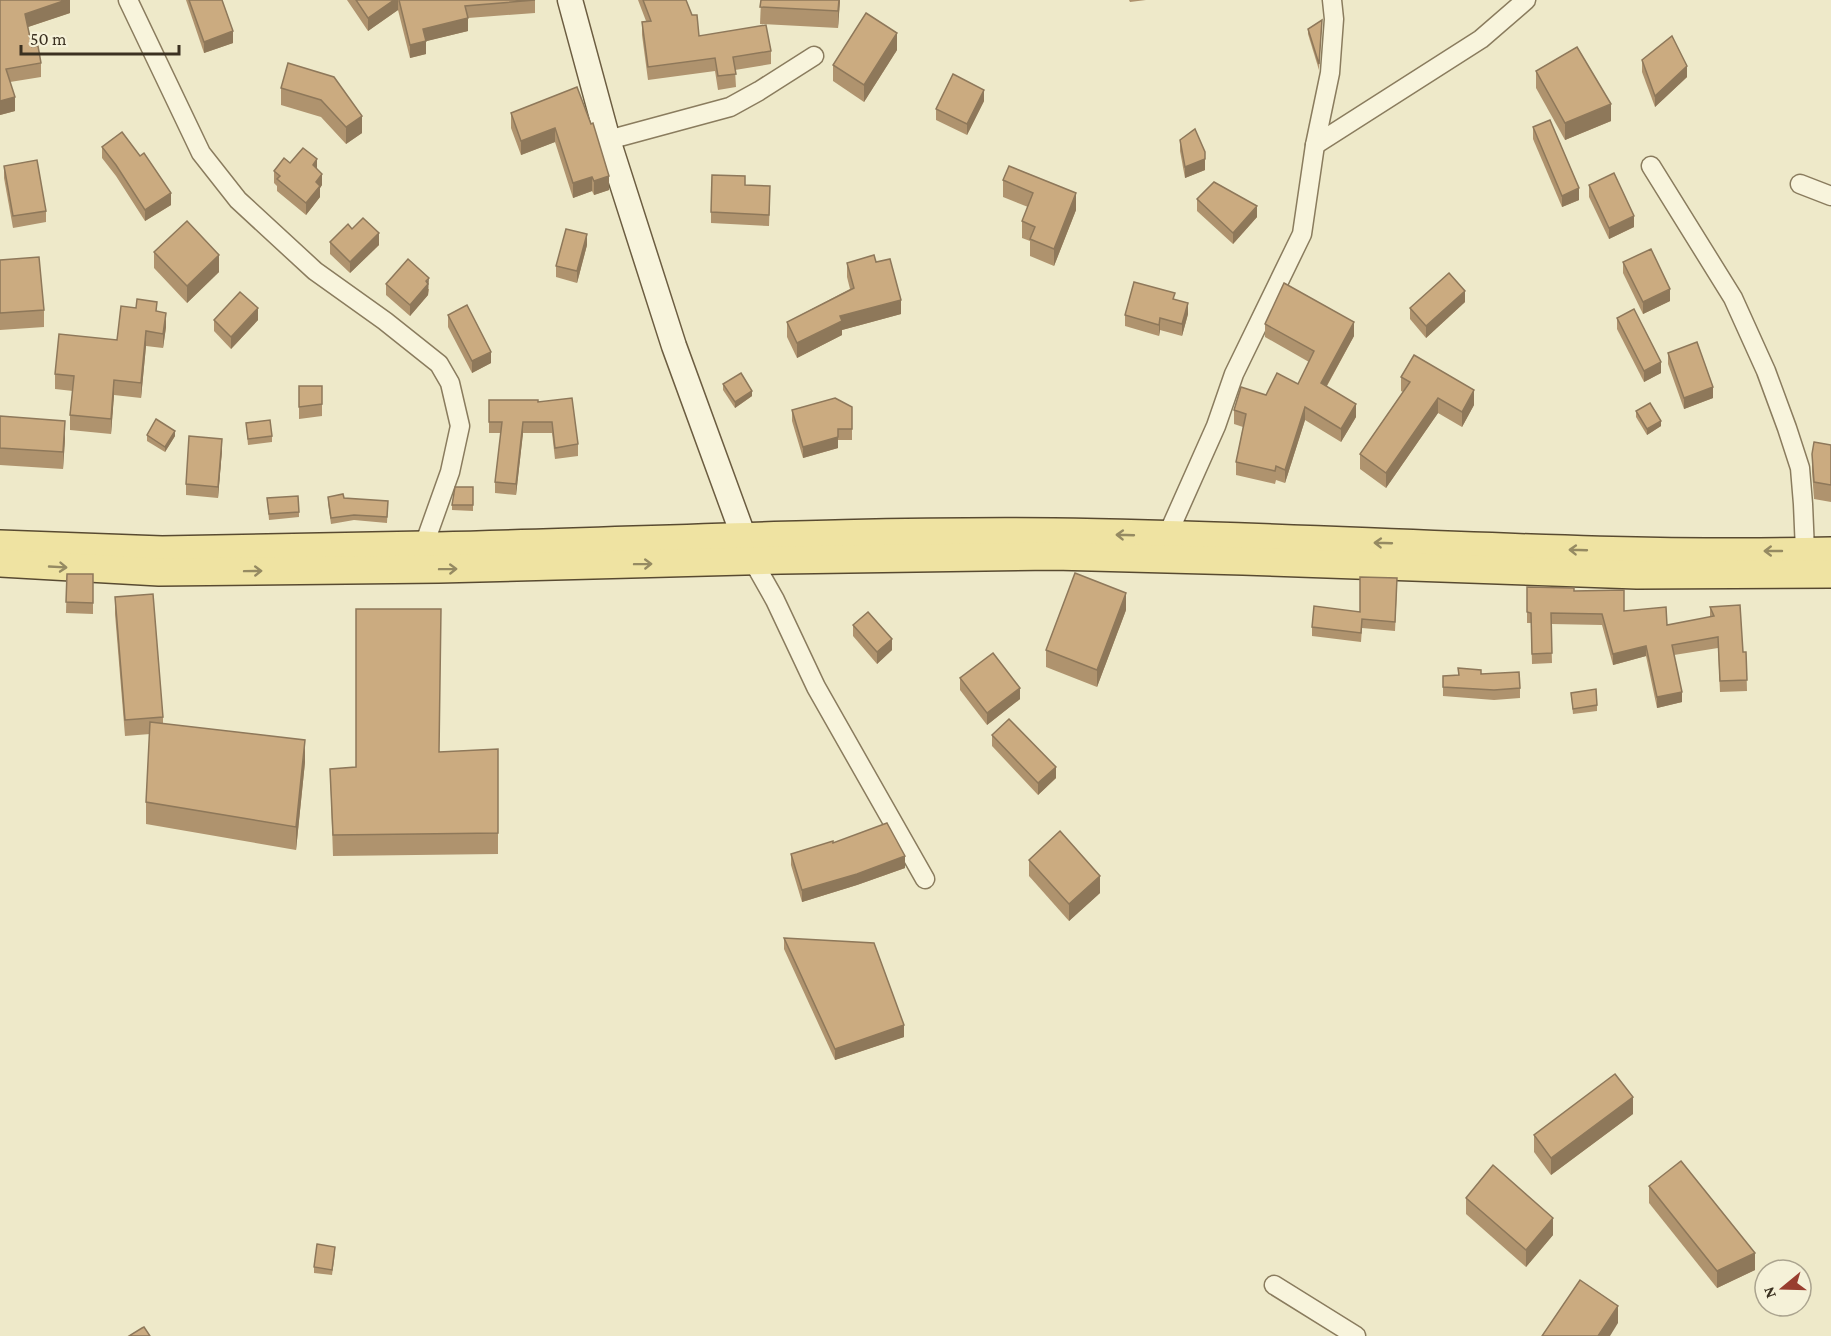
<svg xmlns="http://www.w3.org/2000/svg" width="1831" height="1336" viewBox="0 0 1831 1336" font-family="'Crimson Pro',serif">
	<rect width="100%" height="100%" fill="#eee9c9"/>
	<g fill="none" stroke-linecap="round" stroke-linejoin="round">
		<!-- street casing -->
		<g stroke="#8a7c5e" stroke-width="21">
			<g id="street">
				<polyline points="128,0 201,153 238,200 315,271 385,321 439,364 450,383 460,426 450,472 424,545"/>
				<polyline points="608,140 730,107 759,91 814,56"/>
				<polyline points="1315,145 1481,39 1526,0"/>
				<polyline points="1651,166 1733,298 1766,371 1787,428 1800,468 1803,504 1805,551"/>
				<polyline points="1800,184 1831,196"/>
				<polyline points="1167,536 1216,426 1234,374 1302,234 1315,145 1330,73 1334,19 1332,0"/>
				<polyline points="753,561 775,600 816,687 925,879"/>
				<polyline points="1274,1285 1356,1336"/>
			</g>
		</g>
		<!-- secondary casing -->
		<g stroke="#6c5d41" stroke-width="27">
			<polyline id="secondary" points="570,0 608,140 674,346 750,554"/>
		</g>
		<!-- primary casing -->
		<g stroke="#584a31" stroke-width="30">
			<g id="primary">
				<path d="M 0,544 L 162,550 L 424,545 L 438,546 C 644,541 849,530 1054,532 C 1313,535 1572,557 1831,551"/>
				<polyline points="0,563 159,572 439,569 781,560 1054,556 1243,561 1637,575 1831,574"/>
			</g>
		</g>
		<!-- street -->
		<use href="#street" stroke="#f8f4dc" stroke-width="18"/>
		<!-- secondary -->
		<use href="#secondary" stroke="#f8f4dc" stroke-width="24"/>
		<!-- primary -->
		<use href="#primary" stroke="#efe3a2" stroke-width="27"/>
	</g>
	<!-- wall -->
	<g fill="#af936e">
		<polygon points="0,0 70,0 70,13 28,27 32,47 41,63 41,77 10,82 15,111 0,115"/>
		<polygon points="186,0 222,0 233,43 204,53"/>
		<polygon points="347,0 535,0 535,13 468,18 468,31 426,41 426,54 410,58 398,10 368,31"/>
		<polygon points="638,0 686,0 699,36 771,51 771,64 735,70 736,87 718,90 715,71 648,80 642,35 642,22 646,21"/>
		<polygon points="761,0 840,0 838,28 760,24"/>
		<polygon points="1129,0 1146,0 1130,2"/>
		<polygon points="1322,20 1319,70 1308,34 1308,29"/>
		<polygon points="897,50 864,102 833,81 833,65"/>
		<polygon points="1642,60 1687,77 1655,107 1642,72"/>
		<polygon points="288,63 362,133 346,144 321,117 281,105 281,88"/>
		<polygon points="1536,71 1611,121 1565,140 1536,88"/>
		<polygon points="577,87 609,190 594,195 592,191 573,198 555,142 521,155 511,128 511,113"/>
		<polygon points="984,101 967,135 936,120 936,109"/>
		<polygon points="1533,127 1579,200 1562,207 1533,139"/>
		<polygon points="1180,140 1205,170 1185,178 1180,151"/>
		<polygon points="102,147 171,205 145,221 116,176 102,158"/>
		<polygon points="290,163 317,170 322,185 320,188 320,197 306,215 277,191 277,186 274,183 274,171"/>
		<polygon points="4,166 46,211 46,222 13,228 4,178"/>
		<polygon points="1003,180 1076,210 1054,266 1030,256 1030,241 1022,238 1022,221 1028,207 1003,197"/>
		<polygon points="745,185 770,197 769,226 711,223 711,212"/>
		<polygon points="1589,185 1634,227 1609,239 1589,197"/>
		<polygon points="1197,199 1257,217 1233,244 1197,211"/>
		<polygon points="352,229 379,245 350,273 330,254 330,242"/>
		<polygon points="587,245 577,283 556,277 556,266"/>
		<polygon points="154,252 219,272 187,303 154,268"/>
		<polygon points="0,260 44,310 44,327 0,330"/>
		<polygon points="876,262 901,314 842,330 842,335 797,358 787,337 787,322 850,289 847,277 847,263"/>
		<polygon points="1623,262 1670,301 1643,314 1623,273"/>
		<polygon points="386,284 429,289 428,295 410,316 386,295"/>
		<polygon points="1175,299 1188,314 1182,336 1160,330 1159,336 1125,326 1125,315"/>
		<polygon points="1465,302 1426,338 1410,319 1410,308"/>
		<polygon points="157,311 166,327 163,348 146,346 141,398 114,395 111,434 70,430 70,415 73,391 55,389 55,374 117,340"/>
		<polygon points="448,315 491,363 472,373 448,327"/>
		<polygon points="1617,318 1661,373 1644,382 1617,329"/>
		<polygon points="214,320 258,320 231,349 214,331"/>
		<polygon points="1265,324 1354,336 1327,386 1356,417 1341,442 1305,420 1285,483 1276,480 1275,484 1236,475 1236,462 1243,427 1234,424 1234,410 1266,395 1298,384 1309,362 1265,337"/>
		<polygon points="1668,353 1713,398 1684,409 1668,364"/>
		<polygon points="1401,377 1474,405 1462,427 1438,413 1386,488 1360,469 1360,454 1403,392 1401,391"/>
		<polygon points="723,384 752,396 735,408 723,390"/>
		<polygon points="299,386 322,386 322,416 299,419"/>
		<polygon points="489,400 538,402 578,444 578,456 555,459 552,433 523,433 516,495 495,493 495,482 501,433 489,433"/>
		<polygon points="852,407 852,440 838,440 838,448 803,458 792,421 792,410"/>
		<polygon points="1636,411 1661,426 1647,435 1636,417"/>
		<polygon points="0,416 65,438 63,469 0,465"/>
		<polygon points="246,423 272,436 272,442 248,445"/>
		<polygon points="147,435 175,436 165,452 147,441"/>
		<polygon points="1831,445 1831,502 1814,499 1812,471 1812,454"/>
		<polygon points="222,450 218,498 186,495 186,484"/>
		<polygon points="473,487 473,511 452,510 452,505"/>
		<polygon points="328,497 388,501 387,523 354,520 331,524 328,503"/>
		<polygon points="267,498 299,512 299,517 269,520"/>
		<polygon points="67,574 93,574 93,614 66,613"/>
		<polygon points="1397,587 1395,631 1362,628 1361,642 1312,636 1312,627 1360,611"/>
		<polygon points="1527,587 1574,591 1624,611 1667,625 1710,617 1710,607 1743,652 1746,652 1747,691 1720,692 1718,648 1674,655 1682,702 1657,708 1646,656 1613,665 1602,625 1551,624 1552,663 1532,664 1531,623 1527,623"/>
		<polygon points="115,597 163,717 163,724 305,762 296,850 146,824 146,802 150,734 125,736 115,614"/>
		<polygon points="1126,610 1097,687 1046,667 1046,650"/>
		<polygon points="853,625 892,650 877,664 853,636"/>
		<polygon points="1458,668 1481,674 1520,688 1520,698 1494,700 1443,696 1443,676 1458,675"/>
		<polygon points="960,678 1020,699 987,725 960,690"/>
		<polygon points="1571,693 1597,705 1597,711 1573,714"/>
		<polygon points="992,735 1056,778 1038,795 992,746"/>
		<polygon points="498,749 498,854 333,856 330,769 356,767 439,752"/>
		<polygon points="833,843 905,868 857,885 802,902 791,865 791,854"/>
		<polygon points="1029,860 1100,893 1069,921 1029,876"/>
		<polygon points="784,938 904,1037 835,1060 784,949"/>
		<polygon points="1633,1114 1551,1175 1534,1152 1534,1135"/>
		<polygon points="1649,1186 1755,1270 1717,1288 1649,1203"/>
		<polygon points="1466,1198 1553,1235 1526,1267 1466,1214"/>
		<polygon points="335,1253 332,1275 314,1273 314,1267"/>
	</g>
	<!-- shaded-wall -->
	<g fill="#8e785a">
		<polygon points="66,0 70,0 70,13 25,28 25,14"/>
		<polygon points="394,0 398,0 398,10 368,31 368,18"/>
		<polygon points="839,0 840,0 838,28 838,11"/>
		<polygon points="468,18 468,31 423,42 423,29"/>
		<polygon points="233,31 233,43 204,53 204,42"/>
		<polygon points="897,33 897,50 864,102 864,85"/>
		<polygon points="426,41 426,54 410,58 410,45"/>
		<polygon points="1687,66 1687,77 1655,107 1655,96"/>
		<polygon points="984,90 984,101 967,135 967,124"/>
		<polygon points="15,97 15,111 0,115 0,101"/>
		<polygon points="1611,104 1611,121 1565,140 1565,123"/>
		<polygon points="362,116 362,133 346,144 346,127"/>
		<polygon points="555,128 555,142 521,155 521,141"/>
		<polygon points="317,159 317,171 313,165"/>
		<polygon points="1205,159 1205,170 1185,178 1185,167"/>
		<polygon points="322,174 322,185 320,188 320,197 306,215 306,203 316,182"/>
		<polygon points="609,176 609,190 594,195 594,181"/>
		<polygon points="592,177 592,191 573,198 573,183"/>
		<polygon points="1579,188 1579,200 1562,207 1562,196"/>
		<polygon points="171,193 171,205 145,221 145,210"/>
		<polygon points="1076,193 1076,210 1054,266 1054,249"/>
		<polygon points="1257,206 1257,217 1233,244 1233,233"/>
		<polygon points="1634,216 1634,227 1609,239 1609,228"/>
		<polygon points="379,233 379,245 350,273 350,262"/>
		<polygon points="587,234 587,245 577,283 577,271"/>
		<polygon points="219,255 219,272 187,303 187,286"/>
		<polygon points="429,278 428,295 410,316 410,305"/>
		<polygon points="1670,289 1670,301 1643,314 1643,302"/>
		<polygon points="1465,291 1465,302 1426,338 1426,326"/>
		<polygon points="901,300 901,314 842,330 842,335 797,358 797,343 840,316"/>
		<polygon points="1188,303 1188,314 1182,336 1182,324"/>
		<polygon points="258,308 258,320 231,349 231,337"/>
		<polygon points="166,313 166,327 163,348 163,334"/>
		<polygon points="1160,318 1160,330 1159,336 1159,325"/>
		<polygon points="1354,322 1354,336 1321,396 1321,383"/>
		<polygon points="146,331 146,346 141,398 141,383"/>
		<polygon points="491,352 491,363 472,373 472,361"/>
		<polygon points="1661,362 1661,373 1644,382 1644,371"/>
		<polygon points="114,380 114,395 111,434 111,419"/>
		<polygon points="1713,387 1713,398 1684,409 1684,398"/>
		<polygon points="1474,390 1474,405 1462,427 1462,412"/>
		<polygon points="752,391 752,396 735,408 735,402"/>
		<polygon points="1438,398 1438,413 1386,488 1386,473"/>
		<polygon points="1356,404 1356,417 1341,442 1341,429"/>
		<polygon points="1305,407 1305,420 1285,483 1285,470"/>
		<polygon points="65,421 65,438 63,469 63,452"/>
		<polygon points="1661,421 1661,426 1647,435 1647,429"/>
		<polygon points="523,422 523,433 516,495 516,484"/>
		<polygon points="175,431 175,436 165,452 165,447"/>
		<polygon points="838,437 838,448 803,458 803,447"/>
		<polygon points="222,439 222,450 218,498 218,487"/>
		<polygon points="1126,593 1126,610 1097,687 1097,670"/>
		<polygon points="892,639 892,650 877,664 877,652"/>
		<polygon points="1646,646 1646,656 1613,665 1613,654"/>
		<polygon points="1020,688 1020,699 987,725 987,713"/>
		<polygon points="1682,692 1682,702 1657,708 1657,697"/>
		<polygon points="305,740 305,762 296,850 296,827"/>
		<polygon points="1056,767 1056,778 1038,795 1038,783"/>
		<polygon points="905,856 905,868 857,885 802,902 802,890"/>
		<polygon points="1100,876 1100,893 1069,921 1069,904"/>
		<polygon points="904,1025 904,1037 835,1060 835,1049"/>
		<polygon points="1633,1097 1633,1114 1551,1175 1551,1158"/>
		<polygon points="1553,1218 1553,1235 1526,1267 1526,1250"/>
		<polygon points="1755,1253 1755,1270 1717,1288 1717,1271"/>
		<polygon points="1618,1306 1618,1323 1610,1336 1598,1336"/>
	</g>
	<!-- building -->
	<g fill="#cbab80" stroke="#8e785a" stroke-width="1.5">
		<polygon points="0,0 66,0 25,14 32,47 38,46 41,63 6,69 15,97 0,101"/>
		<polygon points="189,0 222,0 233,31 204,42"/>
		<polygon points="356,0 394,0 368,18"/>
		<polygon points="399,0 535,0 465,6 468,18 423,29 426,41 410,45"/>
		<polygon points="643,0 686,0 692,15 697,15 699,36 766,25 771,51 733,57 736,74 718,76 715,58 648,67 642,22 651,21"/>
		<polygon points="761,0 839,0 838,11 760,7"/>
		<polygon points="866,13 897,33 864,85 833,65"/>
		<polygon points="1322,20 1319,64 1308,29"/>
		<polygon points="1672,36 1687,66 1655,96 1642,60"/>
		<polygon points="1577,47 1611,104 1565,123 1536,71"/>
		<polygon points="288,63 334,77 362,116 346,127 321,100 281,88"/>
		<polygon points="953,74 984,90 967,124 936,109"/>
		<polygon points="577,87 591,124 593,123 609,176 594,181 592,177 573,183 555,128 521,141 511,113"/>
		<polygon points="1550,120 1579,188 1562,196 1533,127"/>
		<polygon points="1195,129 1205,152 1205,159 1185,167 1180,140"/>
		<polygon points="122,132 140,156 144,153 171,193 145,210 116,165 102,147"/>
		<polygon points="303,148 317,159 313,165 322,174 316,182 320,186 306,203 277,179 280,176 274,171 284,158 290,163"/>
		<polygon points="37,160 46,211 13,216 4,166"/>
		<polygon points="1009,166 1076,193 1054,249 1030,239 1035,227 1022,221 1033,193 1003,180"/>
		<polygon points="1614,173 1634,216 1609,228 1589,185"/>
		<polygon points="712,175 745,176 745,185 770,186 769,215 711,212"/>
		<polygon points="1214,182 1257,206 1233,233 1197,199"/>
		<polygon points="363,218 379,233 350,262 330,242 348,224 352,229"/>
		<polygon points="187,221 219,255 187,286 154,252"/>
		<polygon points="566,229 587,234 577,271 556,266"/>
		<polygon points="1651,249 1670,289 1643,302 1623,262"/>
		<polygon points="874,255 876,262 890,259 901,300 840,316 842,321 797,343 787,322 854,288 847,263"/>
		<polygon points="39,257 44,310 0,313 0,260"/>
		<polygon points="408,259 429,278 426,281 428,284 410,305 386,284"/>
		<polygon points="1449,273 1465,291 1426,326 1410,308"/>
		<polygon points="1134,282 1175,293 1173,299 1188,303 1182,324 1160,318 1159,325 1125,315"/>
		<polygon points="1284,283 1354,322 1321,383 1356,404 1341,429 1305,407 1285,470 1276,466 1275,471 1236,462 1246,414 1234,410 1241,387 1266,395 1277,373 1298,384 1314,351 1265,324"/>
		<polygon points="240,292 258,308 231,337 214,320"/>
		<polygon points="137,299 157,302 156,311 166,313 163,334 146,331 141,383 114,380 111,419 70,415 74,376 55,374 59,334 117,340 121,306 136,308"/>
		<polygon points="467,305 491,352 472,361 448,315"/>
		<polygon points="1634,309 1661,362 1644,371 1617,318"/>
		<polygon points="1697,342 1713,387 1684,398 1668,353"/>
		<polygon points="1414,355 1474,390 1462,412 1438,398 1386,473 1360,454 1410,382 1401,377"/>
		<polygon points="741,373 752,391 735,402 723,384"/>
		<polygon points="299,386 322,386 322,404 299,407"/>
		<polygon points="572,398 578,444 555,448 552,422 523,422 516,484 495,482 502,422 489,422 489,400 538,400 538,402"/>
		<polygon points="835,398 852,407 852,429 838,429 838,437 803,447 792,410"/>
		<polygon points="1650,403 1661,421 1647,429 1636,411"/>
		<polygon points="0,416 65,421 63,452 0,448"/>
		<polygon points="156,419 175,431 165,447 147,435"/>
		<polygon points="270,420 272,436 248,439 246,423"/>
		<polygon points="189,436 222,439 218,487 186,484"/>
		<polygon points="1814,442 1831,445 1831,485 1814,482 1812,454"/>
		<polygon points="455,487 473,487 473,505 452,505"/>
		<polygon points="343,494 344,498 388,501 387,517 354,515 331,518 328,497"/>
		<polygon points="298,496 299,512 269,514 267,498"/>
		<polygon points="1075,573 1126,593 1097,670 1046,650"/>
		<polygon points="67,574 93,574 93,603 66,602"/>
		<polygon points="1360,577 1397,578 1395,622 1362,619 1361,633 1312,627 1314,606 1360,612"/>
		<polygon points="1527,587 1574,588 1574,591 1624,590 1624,611 1666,607 1667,625 1714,616 1710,607 1740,605 1743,652 1746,652 1747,680 1720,681 1718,637 1672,645 1682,692 1657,697 1646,646 1613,654 1602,614 1551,613 1552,653 1532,654 1531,613 1527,612"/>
		<polygon points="153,594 163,717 125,720 115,597"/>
		<polygon points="356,609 441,609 439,752 498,749 498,833 333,835 330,769 356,767"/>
		<polygon points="868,612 892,639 877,652 853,625"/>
		<polygon points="993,653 1020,688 987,713 960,678"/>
		<polygon points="1458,668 1481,670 1481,674 1519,672 1520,688 1494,690 1443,687 1443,676 1459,675"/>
		<polygon points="1596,689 1597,705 1573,709 1571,693"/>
		<polygon points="1009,719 1056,767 1038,783 992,735"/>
		<polygon points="150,722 305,740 296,827 146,802"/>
		<polygon points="887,823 905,856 857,874 802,890 791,854 833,841 833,843"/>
		<polygon points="1060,831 1100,876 1069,904 1029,860"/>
		<polygon points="784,938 874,943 904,1025 835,1049"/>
		<polygon points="1615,1074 1633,1097 1551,1158 1534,1135"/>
		<polygon points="1681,1161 1755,1253 1717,1271 1649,1186"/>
		<polygon points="1493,1165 1553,1218 1526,1250 1466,1198"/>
		<polygon points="317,1244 335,1247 332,1270 314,1267"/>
		<polygon points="1580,1280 1618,1306 1598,1336 1542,1336"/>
		<polygon points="144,1327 150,1336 129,1336 142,1328"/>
	</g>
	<!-- one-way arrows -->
	<defs><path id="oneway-shaft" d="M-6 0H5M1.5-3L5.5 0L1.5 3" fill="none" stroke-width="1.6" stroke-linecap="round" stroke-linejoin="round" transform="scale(1.5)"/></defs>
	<g stroke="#958a62">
		<use href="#oneway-shaft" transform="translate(1125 535) rotate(-178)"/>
		<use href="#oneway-shaft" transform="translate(1383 543) rotate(-178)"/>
		<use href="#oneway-shaft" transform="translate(1578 550) rotate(-178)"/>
		<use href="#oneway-shaft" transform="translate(1773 551) rotate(180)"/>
		<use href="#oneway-shaft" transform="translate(643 564) rotate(-1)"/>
		<use href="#oneway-shaft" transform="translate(58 567) rotate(3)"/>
		<use href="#oneway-shaft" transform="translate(448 569) rotate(-1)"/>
		<use href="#oneway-shaft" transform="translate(253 571) rotate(-1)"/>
	</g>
	<!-- north arrow -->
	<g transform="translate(1783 1288) rotate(251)"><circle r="28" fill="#f5f1d8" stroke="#aba48f" stroke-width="1.5"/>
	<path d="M0-4.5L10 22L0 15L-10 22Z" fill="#983e2f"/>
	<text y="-9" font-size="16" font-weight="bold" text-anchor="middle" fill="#3b3121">N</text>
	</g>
	<!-- scale -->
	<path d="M21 45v9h158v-9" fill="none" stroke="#3b3121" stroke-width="3"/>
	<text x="30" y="45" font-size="18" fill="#3b3121" stroke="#f5f1d8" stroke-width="4.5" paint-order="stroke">50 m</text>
</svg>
